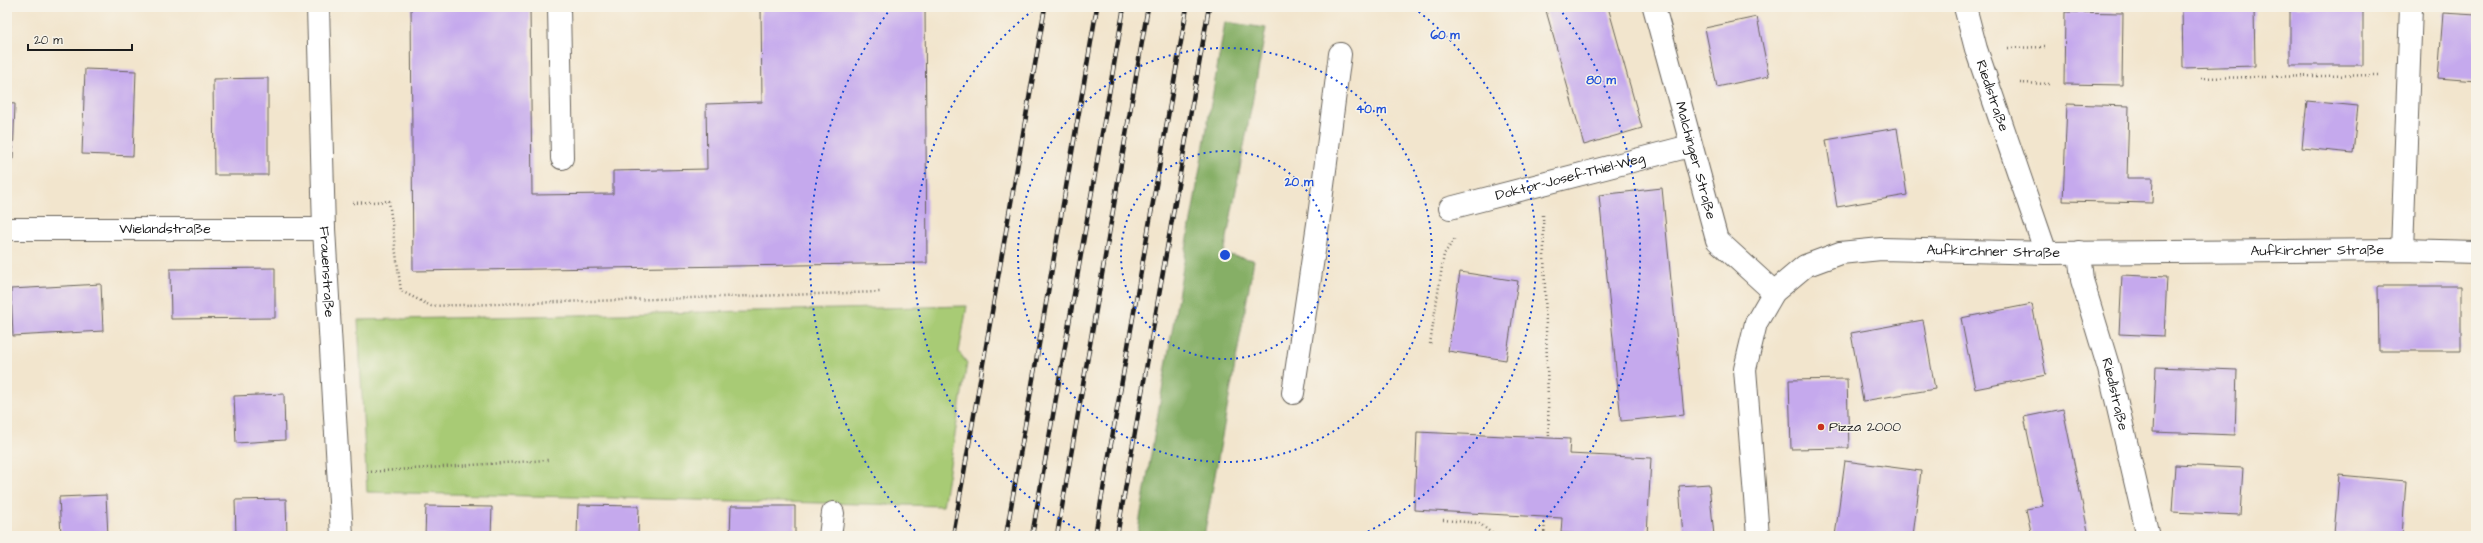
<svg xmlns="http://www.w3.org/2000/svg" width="2483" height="543" viewBox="0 0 2483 543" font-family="'Architects Daughter',sans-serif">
	<rect width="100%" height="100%" fill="#f7f3e8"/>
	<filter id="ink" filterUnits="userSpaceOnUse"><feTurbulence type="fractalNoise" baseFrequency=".025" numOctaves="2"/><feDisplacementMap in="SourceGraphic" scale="8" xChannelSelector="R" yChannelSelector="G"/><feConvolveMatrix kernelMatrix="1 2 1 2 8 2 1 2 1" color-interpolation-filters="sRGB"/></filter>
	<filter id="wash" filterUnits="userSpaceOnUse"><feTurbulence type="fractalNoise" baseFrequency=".012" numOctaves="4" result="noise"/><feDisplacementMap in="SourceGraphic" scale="16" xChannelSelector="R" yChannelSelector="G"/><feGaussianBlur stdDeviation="0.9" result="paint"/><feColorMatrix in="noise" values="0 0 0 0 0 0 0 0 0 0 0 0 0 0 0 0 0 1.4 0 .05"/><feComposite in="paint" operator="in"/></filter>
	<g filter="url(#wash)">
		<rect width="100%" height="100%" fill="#f2e5cd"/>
		<!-- green -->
		<polygon fill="#a8cb74" stroke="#627448" points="967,306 959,352 967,363 943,506 367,492 358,320"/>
		<!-- forest -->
		<polygon fill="#86af66" stroke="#516641" points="1225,22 1266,28 1224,254 1254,260 1204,536 1137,536"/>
		<g id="blocks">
			<!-- building -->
			<g fill="#c5a9ed">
				<polygon points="411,7 530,7 532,195 613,194 613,171 707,169 706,104 762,102 761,7 925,7 927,263 413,271"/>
				<polygon points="1545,7 1608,7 1642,128 1584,145"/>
				<polygon points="2182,7 2254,7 2255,66 2183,68"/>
				<rect x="2290" y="7" width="73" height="58"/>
				<polygon points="2065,12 2123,13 2122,85 2064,84"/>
				<polygon points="2443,13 2476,15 2476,81 2438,78"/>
				<polygon points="1757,17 1769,76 1717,87 1705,28"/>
				<polygon points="85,69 136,71 133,156 82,154"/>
				<polygon points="268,78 268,175 214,175 213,79"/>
				<polygon points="2307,101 2358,106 2353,153 2302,148"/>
				<polygon points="7,103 15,104 13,159 7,159"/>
				<polygon points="2067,104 2129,106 2127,178 2153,178 2152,203 2063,201"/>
				<polygon points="1897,128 1907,195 1837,207 1826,140"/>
				<polygon points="1662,188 1684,415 1621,421 1599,195"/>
				<polygon points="275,268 275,318 171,319 170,269"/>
				<polygon points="1460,272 1518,281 1506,360 1448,351"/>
				<polygon points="2122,275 2167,277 2164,336 2119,334"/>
				<polygon points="101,284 103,331 13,336 11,289"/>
				<polygon points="2378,286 2461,286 2461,351 2379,351"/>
				<polygon points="2032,304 2046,375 1975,389 1961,318"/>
				<polygon points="1923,320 1935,389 1863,401 1851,333"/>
				<polygon points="2156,367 2237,370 2235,435 2153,432"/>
				<polygon points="1847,379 1849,448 1791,449 1789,380"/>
				<polygon points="284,394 285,440 236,443 234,396"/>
				<polygon points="2063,409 2089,536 2032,536 2026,509 2043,506 2024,417"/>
				<polygon points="1417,432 1570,439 1569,454 1651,458 1647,536 1561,533 1562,518 1414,510"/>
				<polygon points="1845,461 1921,471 1913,536 1835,536"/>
				<polygon points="2175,465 2243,468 2240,515 2172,512"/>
				<polygon points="2339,475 2406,481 2402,536 2334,534"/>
				<polygon points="1709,484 1714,536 1683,536 1679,486"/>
				<polygon points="106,495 108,536 61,536 59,497"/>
				<polygon points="286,499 287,536 236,536 235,500"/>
				<polygon points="578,505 639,506 638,536 577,536"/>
				<polygon points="426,506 492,507 491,536 425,536"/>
				<polygon points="731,506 795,506 795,536 730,536"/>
			</g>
		</g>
	</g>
	<g filter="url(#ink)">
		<use href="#blocks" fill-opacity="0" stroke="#67625a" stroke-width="1"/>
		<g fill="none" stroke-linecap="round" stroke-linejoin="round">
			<!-- minor casing -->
			<g stroke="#67625a" stroke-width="24">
				<g id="minor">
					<path id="s1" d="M 318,7 L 324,229 L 342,536"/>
					<polyline points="559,7 562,158"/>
					<path id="s2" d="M 1654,7 L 1717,240 L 1774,292"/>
					<path id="s3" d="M 1965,7 L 1976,49 L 2046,253"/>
					<path id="s4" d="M 1450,208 L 1690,146"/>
					<path id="s5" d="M 7,229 L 324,229"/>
					<polyline points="2402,250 2411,7"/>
					<path id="s6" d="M 2079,252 L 2082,280 L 2109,369 L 2148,536"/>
					<polyline points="1293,393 1318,224 1340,54"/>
					<polyline points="830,536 833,513"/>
					<path id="s7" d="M 1758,536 L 1745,369 L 1756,323 L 1774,292 L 1805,266 L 1840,253 L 1881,249 L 2046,253 L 2402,250 L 2476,252"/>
				</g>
			</g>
			<!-- path -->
			<g stroke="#67625a" stroke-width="2.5" stroke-dasharray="1 3" stroke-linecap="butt">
				<polyline points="2008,48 2045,47"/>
				<polyline points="2201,78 2380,75"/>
				<polyline points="2020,83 2051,84"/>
				<polyline points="353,203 389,201 401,291 431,306 880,292"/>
				<polyline points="1543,215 1549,438"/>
				<polyline points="1430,344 1444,254 1456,237"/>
				<polyline points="367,472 548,460"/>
				<polyline points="1443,520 1479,523 1495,536"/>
				<polyline points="1544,536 1545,517"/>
			</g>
			<!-- minor -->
			<use href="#minor" stroke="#fff" stroke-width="22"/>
			<!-- rail casing -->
			<g stroke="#1c1c1c" stroke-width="4.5">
				<g id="rail">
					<polyline points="953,536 1045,7"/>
					<polyline points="1006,536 1097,7"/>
					<polyline points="1032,536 1124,7"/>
					<polyline points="1057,536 1148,7"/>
					<polyline points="1095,536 1187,7"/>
					<polyline points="1117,536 1209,7"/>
				</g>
			</g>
			<!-- rail -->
			<use href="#rail" stroke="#f7f3e8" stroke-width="3" stroke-dasharray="9" stroke-linecap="butt"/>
		</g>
	</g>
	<!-- distance rings -->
	<g fill="none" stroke="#1d4ed8" stroke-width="2" stroke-dasharray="2 4">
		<circle cx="1225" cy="255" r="104"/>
		<circle cx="1225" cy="255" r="207"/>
		<path d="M1091 536A311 311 0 0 1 1036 8M1414 8A311 311 0 0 1 1359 536"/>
		<path d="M919 535A415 415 0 0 1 891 8M1559 8A415 415 0 0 1 1531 535"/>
	</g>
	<!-- markers -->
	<circle fill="#c8321e" stroke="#f7f3e8" stroke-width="1.5" cx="1821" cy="427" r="4"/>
	<g text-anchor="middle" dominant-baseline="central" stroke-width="3" stroke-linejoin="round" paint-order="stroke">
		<!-- street labels -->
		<g font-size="14" fill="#1c1c1c" stroke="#f7f3e8">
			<text stroke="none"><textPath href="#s3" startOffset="93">Riedlstraße</textPath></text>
			<text stroke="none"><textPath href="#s2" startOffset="159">Malchinger Straße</textPath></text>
			<text stroke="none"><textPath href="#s4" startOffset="124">Doktor-Josef-Thiel-Weg</textPath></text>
			<text stroke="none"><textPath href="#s5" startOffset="158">Wielandstraße</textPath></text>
			<text stroke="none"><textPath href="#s7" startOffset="482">Aufkirchner Straße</textPath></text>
			<text stroke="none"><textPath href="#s7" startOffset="806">Aufkirchner Straße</textPath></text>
			<text stroke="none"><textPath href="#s1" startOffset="265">Frauenstraße</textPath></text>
			<text stroke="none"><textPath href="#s6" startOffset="147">Riedlstraße</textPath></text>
		</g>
		<!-- poi labels -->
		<g font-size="14" fill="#1c1c1c" stroke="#f7f3e8" text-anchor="start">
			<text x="1829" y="427">Pizza 2000</text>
		</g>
	</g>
	<circle cx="1225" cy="255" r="6" fill="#1d4ed8" stroke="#f7f3e8" stroke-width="2"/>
	<g font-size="12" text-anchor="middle" font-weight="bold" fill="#1d4ed8" stroke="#f7f3e8" stroke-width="3" stroke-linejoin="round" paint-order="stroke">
		<text x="1445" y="39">60 m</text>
		<text x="1601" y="84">80 m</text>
		<text x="1371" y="113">40 m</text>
		<text x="1299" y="186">20 m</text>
	</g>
	<!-- margin -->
	<rect width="2483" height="543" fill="none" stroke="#f7f3e8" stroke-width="24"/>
	<!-- scale -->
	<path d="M28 44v6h104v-6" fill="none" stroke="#1c1c1c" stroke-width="2"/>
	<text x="34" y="44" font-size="12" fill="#1c1c1c" stroke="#f7f3e8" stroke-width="3" paint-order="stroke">20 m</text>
</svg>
